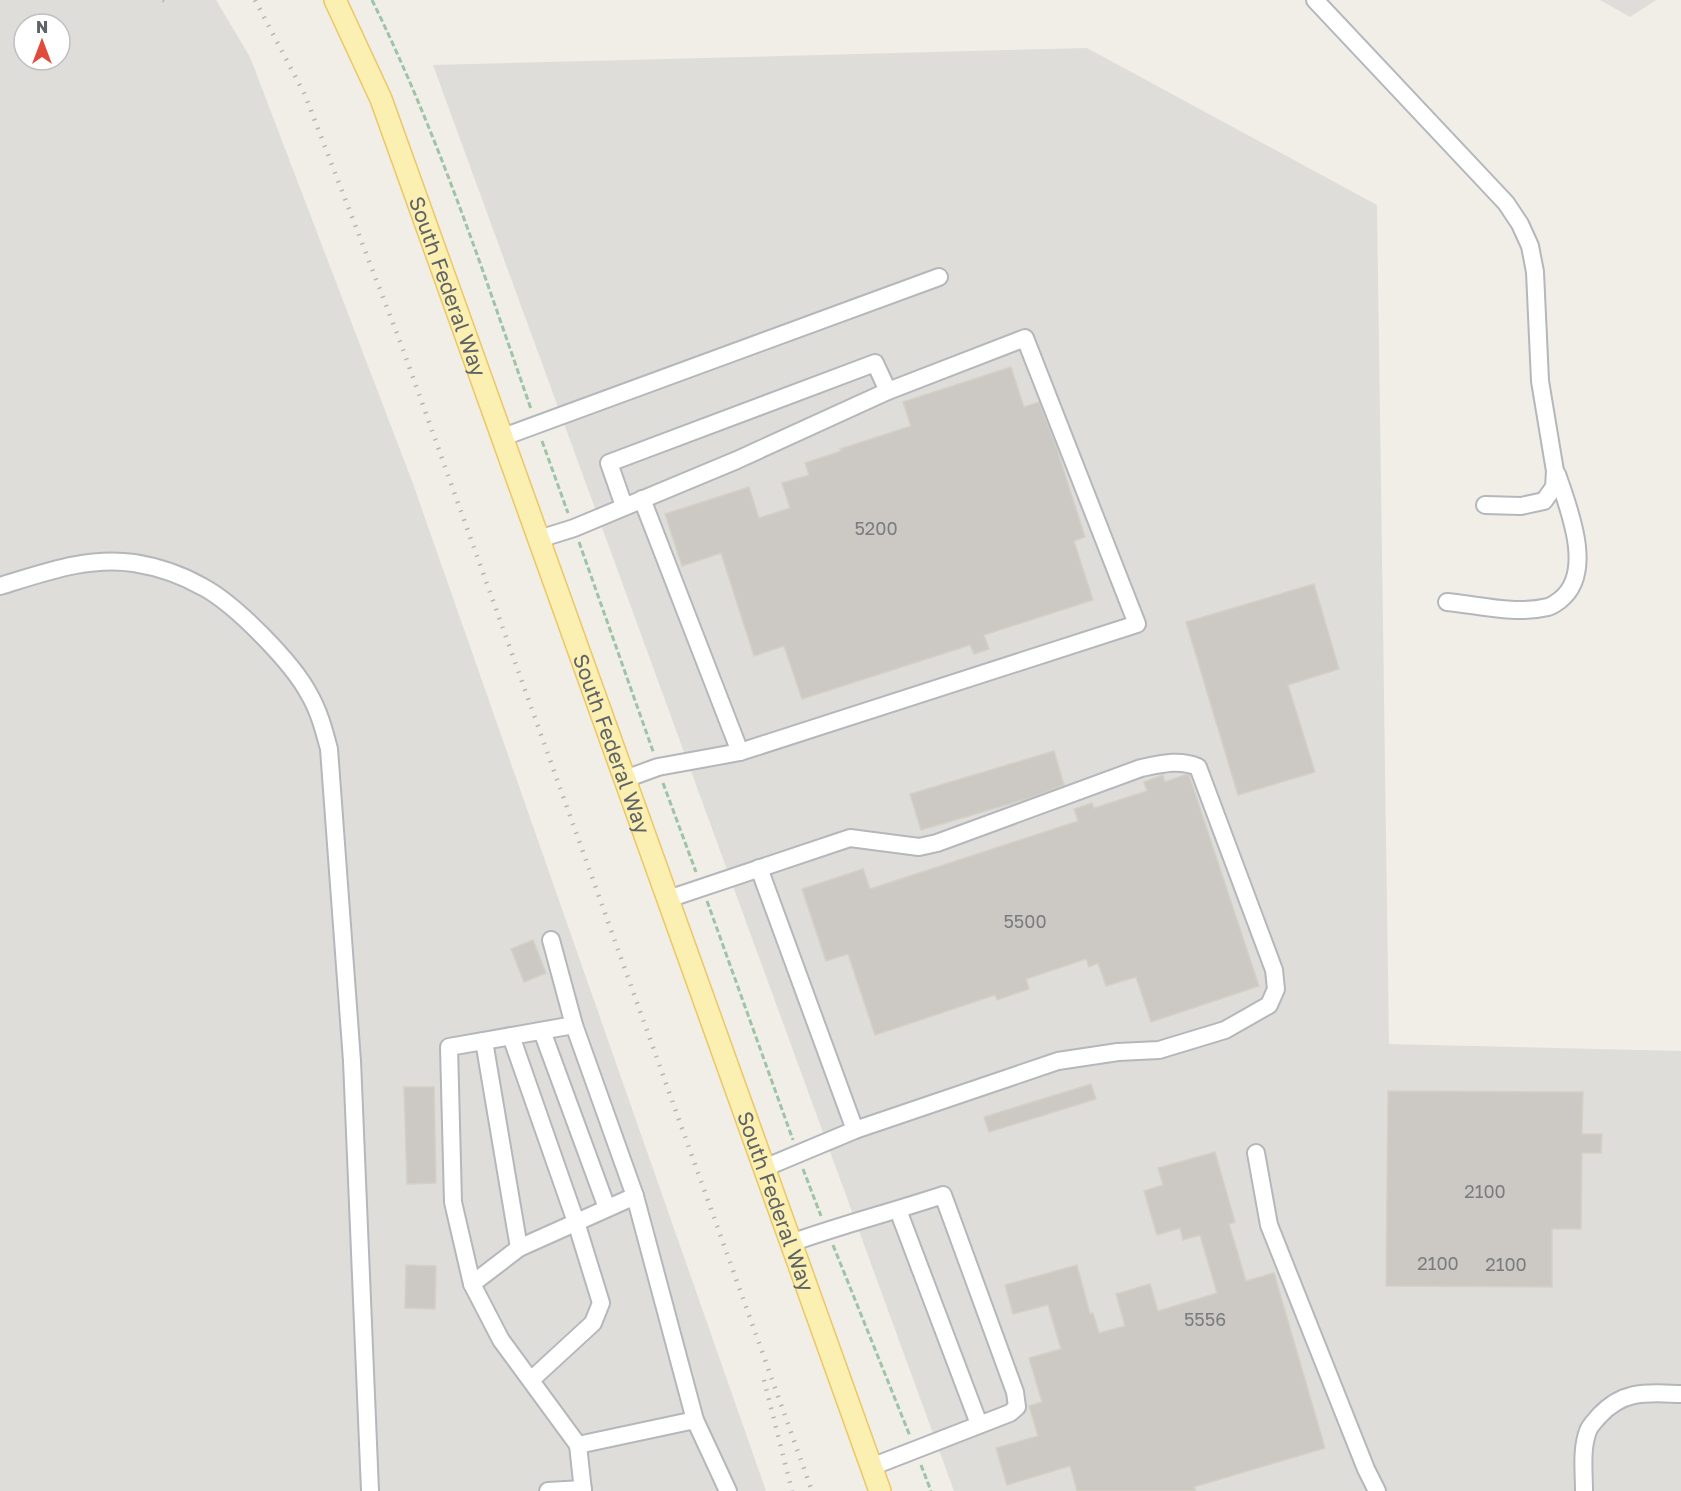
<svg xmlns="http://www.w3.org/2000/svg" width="1681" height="1491" viewBox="0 0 1681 1491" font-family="'Golos Text',sans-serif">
	<rect width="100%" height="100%" fill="#f0eee7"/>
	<!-- industrial -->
	<g fill="#dfddd9" fill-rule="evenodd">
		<path d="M 0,0 L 216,0 L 250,57 L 412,481 L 766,1491 L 0,1491 ZM 24,24 L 60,24 L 60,60 L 24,60 Z"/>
		<polygon points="1600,0 1656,0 1630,17"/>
		<polygon points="1087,48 1377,205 1389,1044 1681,1051 1681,1491 954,1491 433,65"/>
	</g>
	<!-- building -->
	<g fill="#ccc9c4" stroke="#d5d0c6" stroke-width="1.5">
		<polygon points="1011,367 1024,407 1039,402 1055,443 1085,537 1074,541 1093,600 984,635 989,649 974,654 970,645 802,699 784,646 754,656 721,553 682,566 665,514 749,487 759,518 790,508 782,483 809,475 805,463 841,451 840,449 911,426 903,402"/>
		<polygon points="1314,584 1339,669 1288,685 1315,772 1238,795 1186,622"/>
		<polygon points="1054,751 1064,785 1033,797 921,830 910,794"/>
		<polygon points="1187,774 1189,775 1259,986 1151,1022 1136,977 1106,986 1098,963 1089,967 1086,959 1026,979 1029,989 997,1000 995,995 875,1035 848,954 826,961 802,889 863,869 870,889 1078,821 1074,809 1092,803 1094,808 1147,791 1144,782 1163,775 1165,782"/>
		<polygon points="533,940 546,973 524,982 511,949"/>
		<polygon points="1091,1084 1096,1099 989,1132 984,1117"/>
		<polygon points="404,1087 434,1087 436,1183 407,1184"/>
		<polygon points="1388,1091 1583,1092 1582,1134 1602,1134 1601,1153 1582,1153 1581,1229 1552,1229 1552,1287 1386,1286"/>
		<polygon points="1215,1152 1235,1222 1229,1224 1246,1281 1274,1273 1325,1448 1194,1487 1196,1491 1077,1491 1070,1466 1007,1485 996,1448 1038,1436 1029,1406 1042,1402 1029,1358 1061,1349 1048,1305 1013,1314 1005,1285 1077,1265 1090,1314 1093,1313 1099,1333 1125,1326 1116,1294 1150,1284 1158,1311 1217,1293 1200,1235 1183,1240 1180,1228 1157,1235 1144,1191 1163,1185 1158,1168"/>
		<polygon points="406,1265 436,1266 435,1309 405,1308"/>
	</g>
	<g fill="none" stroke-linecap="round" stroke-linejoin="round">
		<!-- minor casing -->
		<g stroke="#b4b7bb" stroke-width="20">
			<g id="minor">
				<polyline points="1315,0 1506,203 1520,224 1530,246 1535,272 1540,381 1555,471 1554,487 1544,501 1521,506 1485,505"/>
				<polyline points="503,437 939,277"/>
				<polyline points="642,499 740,752"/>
				<polyline points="624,506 609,463 875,363 888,391"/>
				<polyline points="539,539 574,528 737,460 888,391 1025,338 1137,624 740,752 658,767 625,779"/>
				<path d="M 0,586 C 43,573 88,556 134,563 C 159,567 182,575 203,587 C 235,604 292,662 309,694 C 319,711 324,730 329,749 L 352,1061 L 370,1491"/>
				<path d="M 1447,602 C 1479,605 1515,615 1548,607 C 1552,606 1556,603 1560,600 C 1595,573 1569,509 1557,474"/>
				<polyline points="759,868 855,1130"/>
				<path d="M 668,899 L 850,838 L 919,847 L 937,843 L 1141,768 C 1161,764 1179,759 1198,767 L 1274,970 L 1276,989 L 1269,1005 L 1225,1030 L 1159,1050 L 1118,1052 L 1058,1061 L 855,1130 L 764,1168"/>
				<polyline points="551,940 574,1025"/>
				<polyline points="542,1031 607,1208"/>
				<polyline points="511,1036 576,1222 601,1303 593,1323 531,1380"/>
				<polyline points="484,1041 519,1248"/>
				<polyline points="1256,1153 1269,1225 1366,1469 1377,1491"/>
				<polyline points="635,1196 574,1025 449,1047 453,1202 472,1284 501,1340 578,1445 695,1420 728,1491"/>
				<polyline points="898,1210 979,1424"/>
				<path d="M 791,1243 C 841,1225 892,1212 943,1195 L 1015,1392 L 1017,1407 L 1010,1413 L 871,1467"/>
				<polyline points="472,1284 519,1248 635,1196 695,1420"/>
				<polyline points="578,1445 583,1491"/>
				<polyline points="548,1491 583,1489"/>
				<path d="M 1584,1491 C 1584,1472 1581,1449 1588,1431 C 1590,1425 1596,1420 1599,1416 C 1624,1389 1648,1393 1681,1394"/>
			</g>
		</g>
		<!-- major casing -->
		<g stroke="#ebc765" stroke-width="24">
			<g id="major">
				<path id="s1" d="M 335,0 L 381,99 L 880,1491"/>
			</g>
		</g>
		<!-- path -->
		<g stroke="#9dc4a9" stroke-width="3" stroke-dasharray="6 3" stroke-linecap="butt">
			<path d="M 372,0 C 437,132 483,271 531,409"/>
			<polyline points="542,441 568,513"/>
			<polyline points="579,542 654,754"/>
			<polyline points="663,783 696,872"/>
			<polyline points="707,901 793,1140"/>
			<polyline points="803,1169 821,1216"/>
			<polyline points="833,1245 910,1436"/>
			<polyline points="921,1465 931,1491"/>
		</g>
		<!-- minor -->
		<use href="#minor" stroke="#fff" stroke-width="16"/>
		<!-- major -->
		<use href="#major" stroke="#fbf0b1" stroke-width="21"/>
		<!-- rail -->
		<g stroke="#b5b6b7" stroke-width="4.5" stroke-dasharray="1.5 8" stroke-linecap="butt">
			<polyline points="163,0 168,3"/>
			<polyline points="255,0 305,95 401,344 812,1491"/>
			<polyline points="764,1380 792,1491"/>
		</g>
	</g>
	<g text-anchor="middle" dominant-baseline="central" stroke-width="4.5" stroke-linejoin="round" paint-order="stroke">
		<!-- number labels -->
		<g font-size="18" fill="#7a7c7e">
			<text x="876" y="528">5200</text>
			<text x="1025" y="921">5500</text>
			<text x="1485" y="1191">2100</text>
			<text x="1438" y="1263">2100</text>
			<text x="1506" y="1264">2100</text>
			<text x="1205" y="1319">5556</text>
		</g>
		<!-- street labels -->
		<g font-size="21" fill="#5f6267" stroke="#fff">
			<text stroke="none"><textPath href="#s1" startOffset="308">South Federal Way</textPath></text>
			<text stroke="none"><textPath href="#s1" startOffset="794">South Federal Way</textPath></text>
			<text stroke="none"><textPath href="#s1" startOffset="1280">South Federal Way</textPath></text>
		</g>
	</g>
	<!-- north arrow -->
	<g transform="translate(42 42)"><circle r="28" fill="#ffffff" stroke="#bfc0c2" stroke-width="1.5"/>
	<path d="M0-4.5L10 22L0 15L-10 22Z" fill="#e14b3c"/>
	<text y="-9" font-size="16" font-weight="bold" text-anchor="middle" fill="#5f6267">N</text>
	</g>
</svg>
